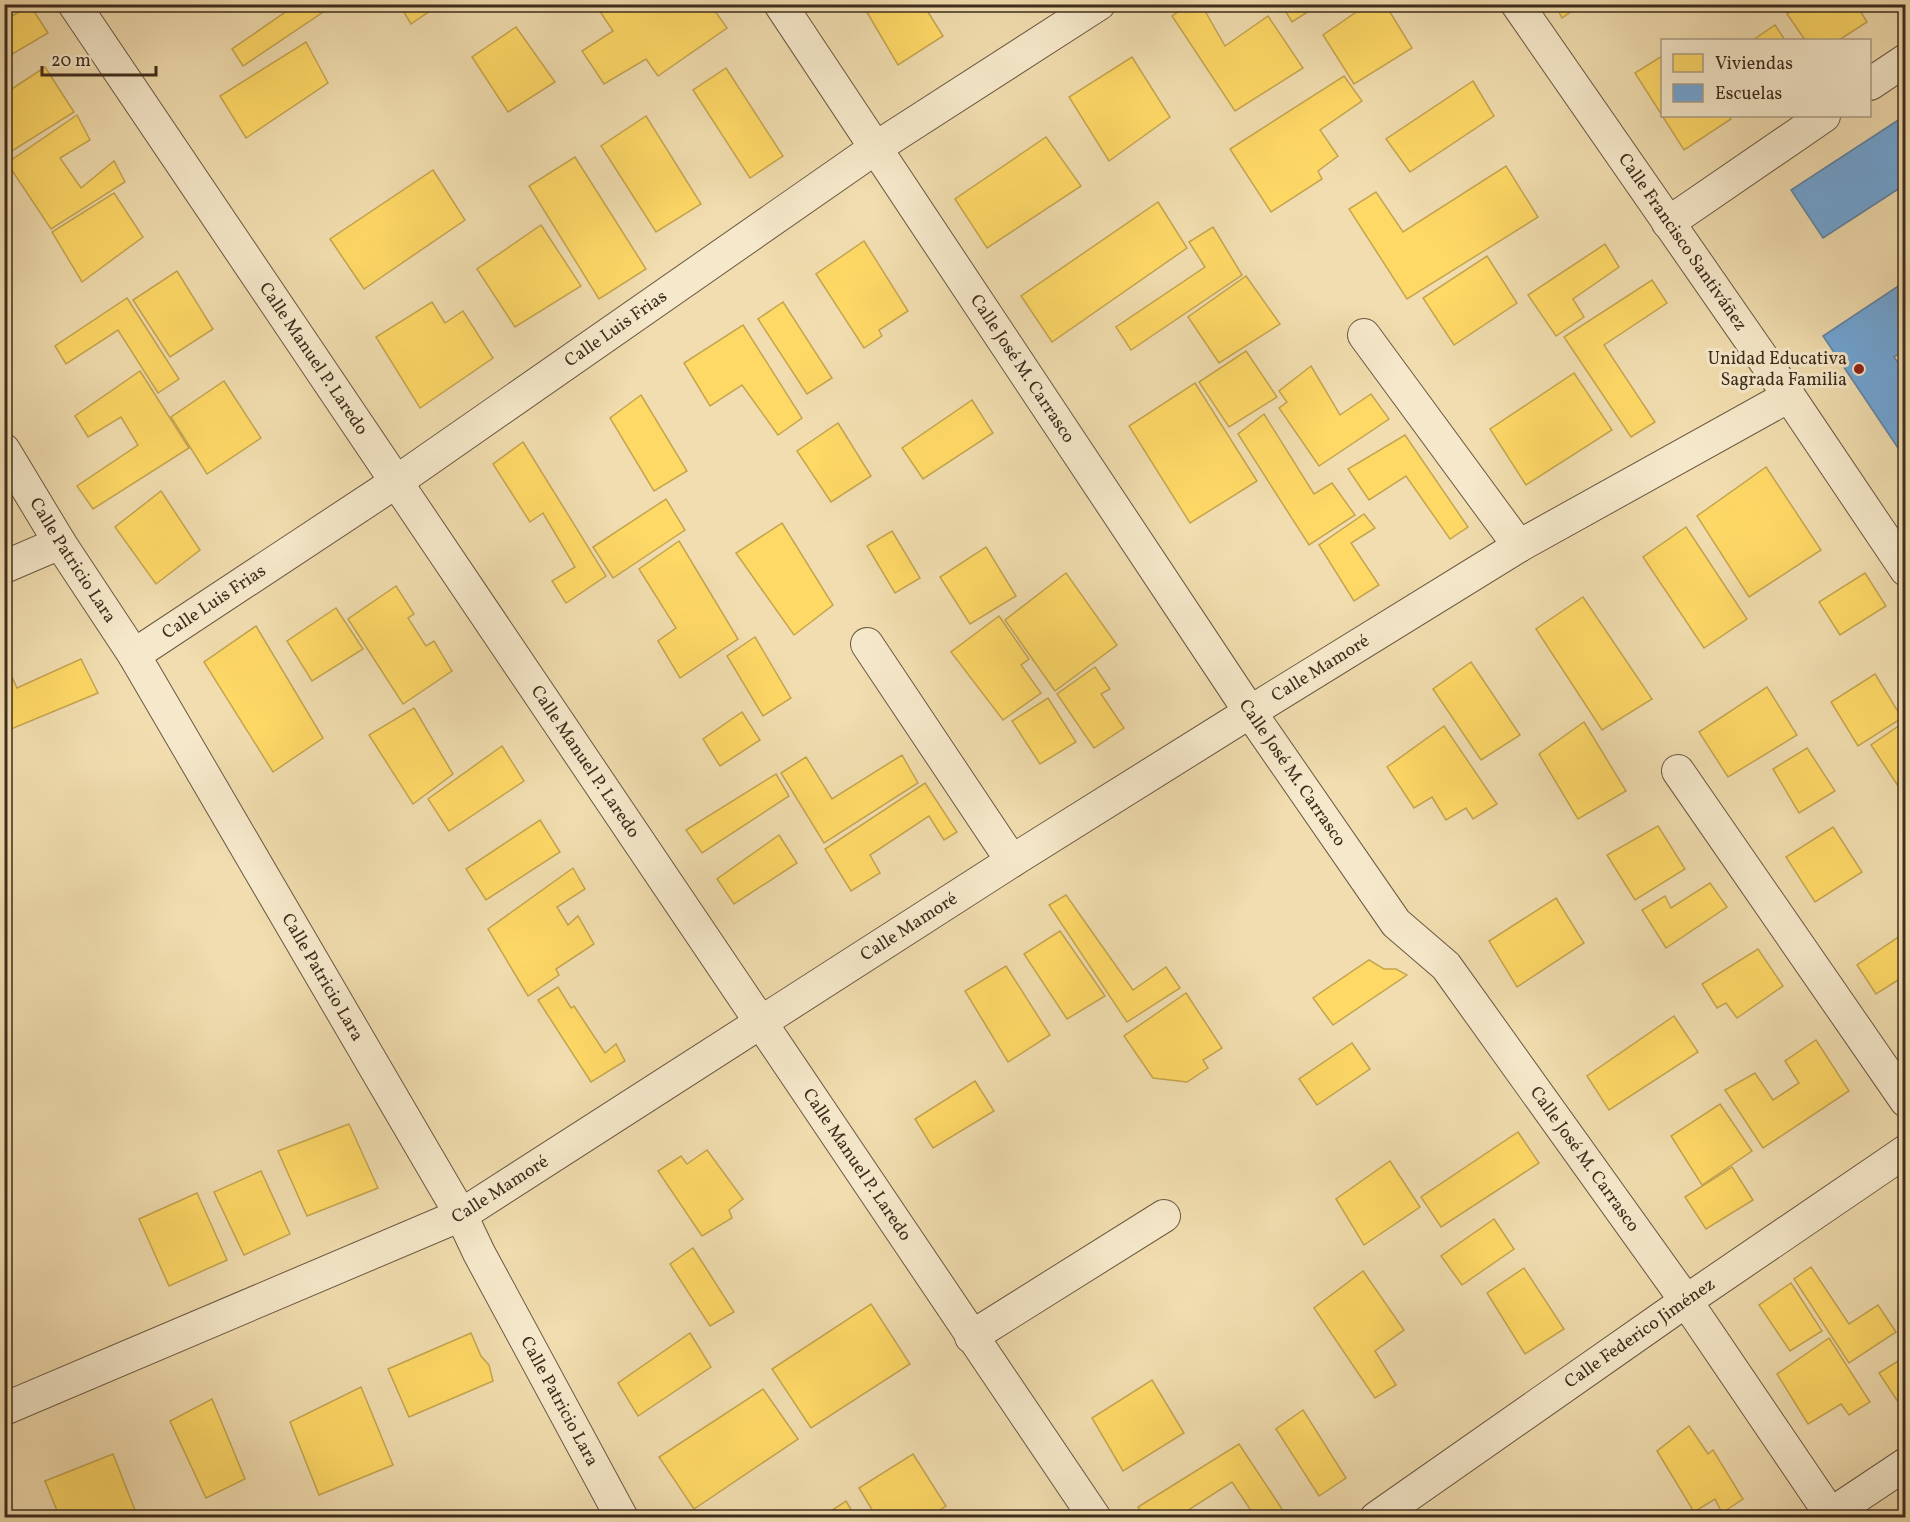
<svg xmlns="http://www.w3.org/2000/svg" width="1910" height="1522" viewBox="0 0 1910 1522" font-family="Vollkorn,serif">
	<rect width="100%" height="100%" fill="#f1ddaf"/>
	<filter id="stains"><feTurbulence type="fractalNoise" baseFrequency=".00333" numOctaves="4"/><feColorMatrix values="0 0 0 0 .2 0 0 0 0 .09 0 0 0 0 .02 0 0 0 .5 -.17"/></filter>
	<radialGradient id="worn" r=".72"><stop offset=".6" stop-color="#630" stop-opacity="0"/><stop offset="1" stop-color="#630" stop-opacity=".3"/></radialGradient>
	<!-- homes -->
	<g fill="#ffd966" stroke="#c5a550" stroke-width="1.5">
		<polygon points="297,4 335,4 243,66 232,49"/>
		<polygon points="399,4 440,4 411,24"/>
		<polygon points="595,4 710,4 727,28 658,76 646,59 604,84 582,51 613,31"/>
		<polygon points="862,4 923,4 943,36 898,65"/>
		<polygon points="1189,4 1201,4 1225,46 1268,16 1303,68 1235,111 1172,16"/>
		<polygon points="1281,4 1320,4 1292,22"/>
		<polygon points="1368,4 1385,4 1412,48 1354,84 1323,35"/>
		<polygon points="1555,4 1582,4 1562,18"/>
		<polygon points="1802,4 1856,4 1867,22 1839,40 1805,40 1787,14"/>
		<polygon points="30,5 48,33 4,59 4,21"/>
		<polygon points="1775,25 1785,40 1753,40"/>
		<polygon points="516,27 555,82 508,112 472,57"/>
		<polygon points="306,42 328,83 246,138 220,96"/>
		<polygon points="1662,56 1662,116 1729,116 1731,119 1684,150 1635,73"/>
		<polygon points="1132,57 1170,117 1109,161 1069,97"/>
		<polygon points="45,67 74,112 4,156 4,94"/>
		<polygon points="726,68 783,156 750,178 693,90"/>
		<polygon points="1344,76 1362,101 1320,130 1338,156 1318,171 1322,179 1271,212 1230,149"/>
		<polygon points="1473,81 1494,116 1410,172 1386,139"/>
		<polygon points="77,115 90,140 60,158 81,188 114,161 125,182 51,229 7,163"/>
		<polygon points="646,116 701,204 656,232 601,146"/>
		<polygon points="1046,137 1081,186 987,248 955,199"/>
		<polygon points="575,157 646,269 599,299 529,186"/>
		<polygon points="1506,166 1538,217 1407,299 1349,209 1376,192 1403,232"/>
		<polygon points="433,170 465,220 364,289 330,239"/>
		<polygon points="114,193 143,237 82,282 52,232"/>
		<polygon points="1158,202 1187,248 1052,342 1021,296"/>
		<polygon points="541,225 581,286 515,327 477,269"/>
		<polygon points="1213,227 1242,275 1131,350 1116,327 1205,267 1189,242"/>
		<polygon points="864,241 908,311 879,330 882,336 864,348 816,274"/>
		<polygon points="1605,244 1619,267 1573,299 1584,317 1556,336 1528,295"/>
		<polygon points="1487,256 1517,303 1454,345 1423,298"/>
		<polygon points="177,271 213,329 170,357 133,300"/>
		<polygon points="1246,276 1280,324 1219,363 1188,317"/>
		<polygon points="1652,280 1667,303 1604,345 1655,422 1631,437 1564,337"/>
		<polygon points="127,298 179,379 158,393 118,330 66,364 55,346"/>
		<polygon points="432,302 445,323 463,311 493,358 420,408 376,337"/>
		<polygon points="783,302 832,378 807,394 758,319"/>
		<polygon points="743,325 802,418 778,435 742,385 710,406 684,363"/>
		<polygon points="1246,351 1277,397 1229,427 1199,382"/>
		<polygon points="1311,366 1340,415 1371,394 1389,419 1319,466 1279,408 1287,402 1279,391"/>
		<polygon points="140,371 189,448 93,509 77,486 138,445 121,417 88,437 75,416"/>
		<polygon points="1574,373 1612,430 1526,485 1490,429"/>
		<polygon points="224,381 261,438 207,474 171,417"/>
		<polygon points="1195,383 1257,481 1190,523 1129,426"/>
		<polygon points="641,395 687,471 654,491 610,418"/>
		<polygon points="972,400 993,433 923,479 902,448"/>
		<polygon points="1264,414 1314,494 1332,483 1355,515 1309,545 1238,434"/>
		<polygon points="838,423 871,476 831,502 797,451"/>
		<polygon points="1405,435 1468,527 1450,539 1406,476 1369,500 1348,469"/>
		<polygon points="523,442 606,576 566,603 552,581 575,567 543,513 530,522 493,464"/>
		<polygon points="1766,467 1821,550 1749,597 1697,516"/>
		<polygon points="161,491 200,550 156,584 115,527"/>
		<polygon points="666,499 685,530 613,578 593,547"/>
		<polygon points="1364,514 1375,528 1351,543 1379,585 1354,601 1319,545"/>
		<polygon points="782,523 833,605 794,635 736,553"/>
		<polygon points="1686,527 1747,619 1704,648 1643,557"/>
		<polygon points="892,531 920,578 895,593 867,546"/>
		<polygon points="679,541 738,639 680,678 658,641 676,628 639,569"/>
		<polygon points="986,547 1016,596 970,624 940,577"/>
		<polygon points="1066,573 1117,645 1055,691 1005,620"/>
		<polygon points="1865,573 1886,606 1840,635 1819,602"/>
		<polygon points="396,586 414,614 408,618 426,646 434,641 452,671 403,704 348,619"/>
		<polygon points="1583,597 1652,699 1602,730 1536,629"/>
		<polygon points="336,608 363,649 312,681 287,641"/>
		<polygon points="999,616 1029,659 1021,665 1041,693 1003,720 951,652"/>
		<polygon points="256,626 323,738 273,772 204,662"/>
		<polygon points="755,637 791,698 763,716 727,656"/>
		<polygon points="81,659 98,693 4,732 4,660 17,688"/>
		<polygon points="1471,662 1520,735 1481,760 1433,689"/>
		<polygon points="1095,667 1110,689 1101,694 1124,728 1094,748 1057,694"/>
		<polygon points="1875,674 1902,718 1858,746 1831,702"/>
		<polygon points="1767,687 1797,735 1728,777 1699,732"/>
		<polygon points="1048,698 1076,742 1040,764 1012,721"/>
		<polygon points="414,708 453,774 413,804 369,735"/>
		<polygon points="742,712 760,740 720,766 703,739"/>
		<polygon points="1906,721 1906,798 1871,745"/>
		<polygon points="1584,722 1626,791 1578,819 1539,754"/>
		<polygon points="1444,726 1497,804 1473,819 1466,808 1446,820 1432,797 1414,808 1387,767"/>
		<polygon points="502,746 524,781 449,831 428,799"/>
		<polygon points="1807,748 1835,791 1799,813 1773,769"/>
		<polygon points="902,755 918,783 824,843 781,773 806,757 832,799"/>
		<polygon points="776,774 789,796 702,853 686,830"/>
		<polygon points="925,783 957,832 944,840 929,816 870,855 880,873 851,891 825,849"/>
		<polygon points="540,820 560,852 486,900 466,869"/>
		<polygon points="1658,826 1685,869 1635,900 1607,855"/>
		<polygon points="1833,827 1862,872 1815,902 1786,857"/>
		<polygon points="779,835 797,863 734,904 717,879"/>
		<polygon points="573,868 585,889 557,907 568,925 578,916 594,944 556,969 559,975 528,996 488,929"/>
		<polygon points="1710,883 1727,907 1666,948 1642,910 1665,896 1671,908"/>
		<polygon points="1066,895 1133,990 1166,967 1180,988 1127,1022 1049,905"/>
		<polygon points="1556,898 1584,943 1517,987 1489,941"/>
		<polygon points="1060,931 1105,996 1067,1019 1024,954"/>
		<polygon points="1906,932 1906,975 1876,994 1857,965"/>
		<polygon points="1758,949 1783,986 1737,1018 1726,1003 1717,1008 1702,984"/>
		<polygon points="1369,960 1384,969 1396,969 1407,975 1333,1025 1313,998"/>
		<polygon points="1006,966 1050,1035 1008,1062 965,991"/>
		<polygon points="558,987 571,1008 574,1006 605,1053 616,1044 625,1061 591,1082 538,1000"/>
		<polygon points="1186,993 1222,1048 1203,1060 1208,1068 1187,1082 1153,1078 1124,1036"/>
		<polygon points="1674,1016 1698,1052 1609,1110 1587,1076"/>
		<polygon points="1816,1040 1849,1091 1763,1148 1725,1090 1755,1073 1773,1100 1799,1083 1785,1061"/>
		<polygon points="1352,1043 1370,1069 1317,1105 1299,1079"/>
		<polygon points="975,1081 994,1111 933,1148 915,1119"/>
		<polygon points="1720,1104 1752,1151 1702,1185 1671,1136"/>
		<polygon points="349,1124 378,1188 307,1216 278,1151"/>
		<polygon points="1518,1132 1539,1163 1441,1227 1421,1197"/>
		<polygon points="707,1150 743,1199 729,1210 732,1218 702,1236 658,1171 681,1156 687,1164"/>
		<polygon points="1390,1161 1420,1207 1364,1245 1336,1199"/>
		<polygon points="1732,1167 1753,1200 1706,1229 1685,1197"/>
		<polygon points="261,1171 290,1234 244,1255 214,1192"/>
		<polygon points="197,1193 227,1260 169,1286 139,1219"/>
		<polygon points="1494,1219 1514,1249 1462,1285 1441,1256"/>
		<polygon points="693,1248 734,1312 710,1326 670,1264"/>
		<polygon points="1811,1267 1849,1324 1878,1305 1896,1332 1849,1363 1794,1279"/>
		<polygon points="1524,1268 1564,1329 1525,1354 1487,1293"/>
		<polygon points="1363,1271 1404,1330 1375,1351 1396,1385 1375,1398 1314,1308"/>
		<polygon points="1791,1283 1822,1331 1790,1351 1759,1305"/>
		<polygon points="871,1304 910,1364 811,1428 772,1369"/>
		<polygon points="471,1333 481,1356 489,1365 493,1381 409,1417 388,1369"/>
		<polygon points="690,1333 711,1367 638,1416 618,1383"/>
		<polygon points="1829,1338 1870,1402 1849,1415 1841,1404 1808,1424 1777,1374"/>
		<polygon points="1906,1356 1906,1414 1879,1373"/>
		<polygon points="1152,1380 1184,1433 1123,1471 1092,1418"/>
		<polygon points="361,1387 393,1465 319,1495 290,1422"/>
		<polygon points="763,1389 798,1439 694,1509 659,1457"/>
		<polygon points="212,1399 245,1479 206,1498 170,1421"/>
		<polygon points="1303,1410 1346,1478 1319,1496 1276,1429"/>
		<polygon points="1689,1426 1708,1454 1713,1450 1743,1499 1722,1513 1715,1499 1694,1512 1657,1451"/>
		<polygon points="1239,1444 1288,1518 1256,1518 1232,1482 1176,1518 1145,1518 1138,1507"/>
		<polygon points="113,1454 138,1518 60,1518 45,1481"/>
		<polygon points="913,1454 946,1506 928,1518 877,1518 859,1488"/>
		<polygon points="846,1501 856,1518 820,1518"/>
	</g>
	<!-- schools -->
	<g fill="#6fa8dc" stroke="#6083a3" stroke-width="1.5">
		<polygon points="1906,115 1906,184 1823,238 1791,190"/>
		<polygon points="1906,281 1906,349 1894,357 1906,374 1906,460 1823,336"/>
	</g>
	<g fill="none" stroke-linecap="round" stroke-linejoin="round">
		<!-- minor casing -->
		<g stroke="#6b5842" stroke-width="34">
			<g id="minor">
				<path id="s1" d="M 74,4 L 1095,1518"/>
				<path id="s2" d="M 780,4 L 1250,712 L 1396,923 L 1446,966 L 1686,1301 L 1833,1518"/>
				<path id="s3" d="M 1517,4 L 1789,396 L 1906,570"/>
				<polyline points="1870,84 1906,60"/>
				<polyline points="1668,223 1824,116"/>
				<polyline points="1364,335 1519,546"/>
				<path id="s4" d="M 4,450 L 60,543 L 134,655 L 461,1215 L 479,1253 L 622,1518"/>
				<polyline points="4,567 60,543"/>
				<polyline points="867,644 1012,861"/>
				<path id="s5" d="M 134,655 L 396,482 L 877,147 L 1099,4"/>
				<polyline points="1678,771 1906,1101"/>
				<polyline points="971,1337 1164,1216"/>
				<path id="s6" d="M 4,1409 L 461,1215 L 1012,861 L 1250,712 L 1519,546 L 1789,396"/>
				<polyline points="1831,1514 1906,1464"/>
				<path id="s7" d="M 1376,1518 L 1686,1301 L 1906,1151"/>
			</g>
		</g>
		<!-- minor -->
		<use href="#minor" stroke="#f6e9cb" stroke-width="32"/>
	</g>
	<!-- markers -->
	<circle fill="#8f2418" stroke="#f6e9cb" stroke-width="2" cx="1859" cy="369" r="6"/>
	<g text-anchor="middle" dominant-baseline="central" stroke-width="6" stroke-linejoin="round" paint-order="stroke">
		<!-- street labels -->
		<g font-size="18" fill="#3e2c1d" stroke="#f6e9cb">
			<text stroke="none"><textPath href="#s3" startOffset="290">Calle Francisco Santiváñez</textPath></text>
			<text stroke="none"><textPath href="#s5" startOffset="582">Calle Luis Frias</textPath></text>
			<text stroke="none"><textPath href="#s1" startOffset="428">Calle Manuel P. Laredo</textPath></text>
			<text stroke="none"><textPath href="#s2" startOffset="438">Calle José M. Carrasco</textPath></text>
			<text stroke="none"><textPath href="#s4" startOffset="130">Calle Patricio Lara</textPath></text>
			<text stroke="none"><textPath href="#s5" startOffset="96">Calle Luis Frias</textPath></text>
			<text stroke="none"><textPath href="#s6" startOffset="1515">Calle Mamoré</textPath></text>
			<text stroke="none"><textPath href="#s1" startOffset="914">Calle Manuel P. Laredo</textPath></text>
			<text stroke="none"><textPath href="#s2" startOffset="924">Calle José M. Carrasco</textPath></text>
			<text stroke="none"><textPath href="#s6" startOffset="1029">Calle Mamoré</textPath></text>
			<text stroke="none"><textPath href="#s4" startOffset="616">Calle Patricio Lara</textPath></text>
			<text stroke="none"><textPath href="#s2" startOffset="1410">Calle José M. Carrasco</textPath></text>
			<text stroke="none"><textPath href="#s1" startOffset="1400">Calle Manuel P. Laredo</textPath></text>
			<text stroke="none"><textPath href="#s6" startOffset="543">Calle Mamoré</textPath></text>
			<text stroke="none"><textPath href="#s7" startOffset="322">Calle Federico Jiménez</textPath></text>
			<text stroke="none"><textPath href="#s4" startOffset="1102">Calle Patricio Lara</textPath></text>
		</g>
		<!-- poi labels -->
		<g font-size="18" fill="#3e2c1d" stroke="#f6e9cb" text-anchor="end">
			<text x="1847" y="359">Unidad Educativa<tspan x="1847" dy="21">Sagrada Familia</tspan></text>
		</g>
	</g>
	<!-- margin -->
	<rect width="1910" height="1522" fill="none" stroke="#f1ddaf" stroke-width="24"/>
	<rect x="6" y="6" width="1898" height="1510" fill="none" stroke="#3e2c1d" stroke-width="3"/>
	<rect x="12" y="12" width="1886" height="1498" fill="none" stroke="#3e2c1d" stroke-width="1.5"/>
	<!-- legend -->
	<rect x="1661" y="39" width="210" height="78" fill="#f6e9cb" stroke="#ac9d85" stroke-width="1.5"/>
	<rect x="1673" y="54" width="30" height="18" fill="#ffd966" stroke="#ac9d85" stroke-width="1.5"/>
	<text x="1715" y="69" font-size="18" fill="#3e2c1d">Viviendas</text>
	<rect x="1673" y="84" width="30" height="18" fill="#6fa8dc" stroke="#ac9d85" stroke-width="1.5"/>
	<text x="1715" y="99" font-size="18" fill="#3e2c1d">Escuelas</text>
	<!-- scale -->
	<path d="M42 66v9h114v-9" fill="none" stroke="#3e2c1d" stroke-width="3"/>
	<text x="51" y="66" font-size="18" fill="#3e2c1d" stroke="#f6e9cb" stroke-width="4.5" paint-order="stroke">20 m</text>
	<rect width="100%" height="100%" filter="url(#stains)"/>
	<rect width="100%" height="100%" fill="url(#worn)"/>
</svg>
